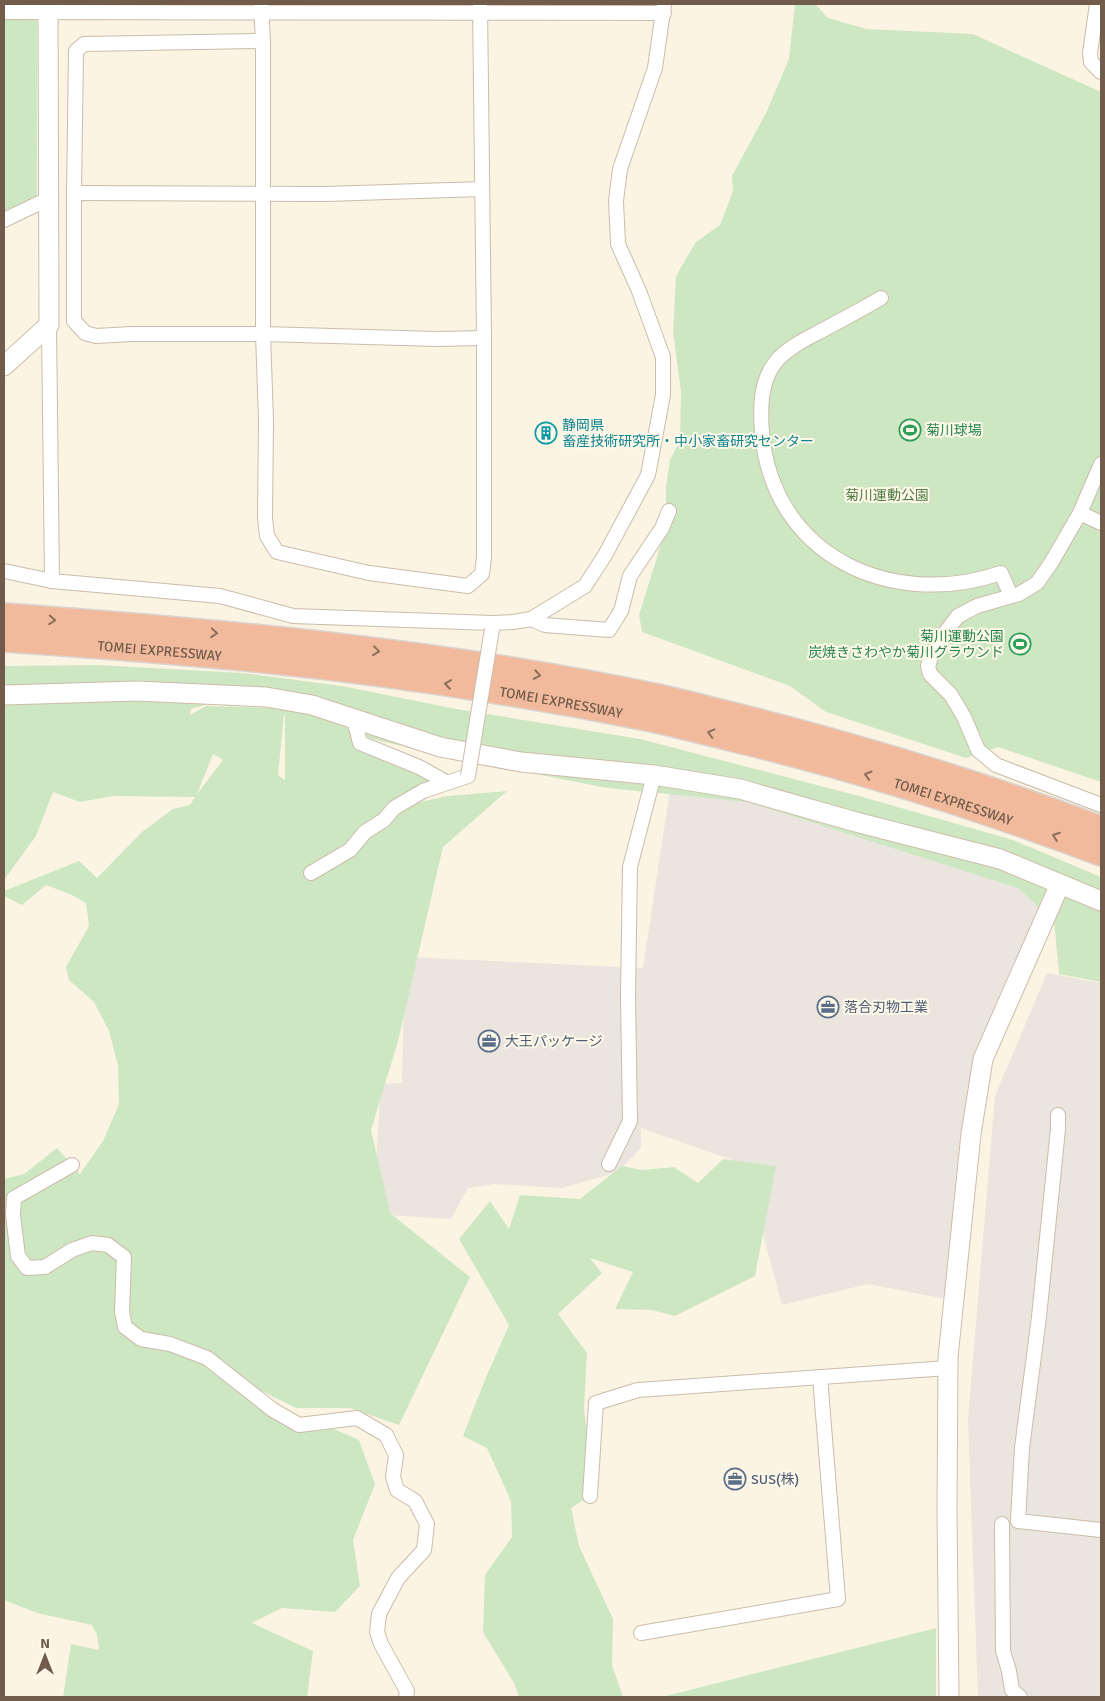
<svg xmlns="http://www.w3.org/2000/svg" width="1105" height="1701" viewBox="0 0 1105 1701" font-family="Signika,'Noto Sans JP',sans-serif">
	<rect width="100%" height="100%" fill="#fbf4e3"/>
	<!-- industrial -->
	<g fill="#eae5de">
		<polygon points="671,784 759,798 1049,891 978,1056 946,1299 868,1284 782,1305 760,1223 761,1170 641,1128 641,1148 618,1172 562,1188 495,1184 468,1188 451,1219 373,1214 381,1084 402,1083 405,957 643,968"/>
		<polygon points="1047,973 1101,983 1101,1697 978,1697 968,1419 995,1096"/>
	</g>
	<!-- green -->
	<g fill="#cee7c3" fill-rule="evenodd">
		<polygon points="4,4 37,4 37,197 4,211"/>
		<polygon points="795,4 815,4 828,18 866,29 973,34 1101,92 1101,782 998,747 966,758 826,712 790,686 642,632 639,615 666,528 666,486 670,460 680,440 681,392 673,331 676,276 696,242 720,225 733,191 732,176 766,113 789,59"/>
		<path d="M 97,665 L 243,673 L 342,686 L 456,709 L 640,739 L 859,796 L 1013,840 L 1101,877 L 1101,982 L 1059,974 L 1054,921 L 1018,888 L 748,802 L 607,788 L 449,757 L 372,739 L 345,725 L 360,743 L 436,777 L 396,807 L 448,796 L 507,791 L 443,847 L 398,1041 L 371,1130 L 390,1213 L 470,1277 L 399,1425 L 350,1408 L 296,1408 L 233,1377 L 286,1417 L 318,1422 L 359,1440 L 375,1484 L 353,1540 L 360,1586 L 335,1612 L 282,1608 L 252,1623 L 313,1651 L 307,1697 L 63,1697 L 71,1644 L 99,1650 L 97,1635 L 92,1625 L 37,1613 L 4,1600 L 4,1179 L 24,1174 L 57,1148 L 80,1174 L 103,1141 L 119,1104 L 118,1066 L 109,1031 L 94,1002 L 69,980 L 66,967 L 89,926 L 86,903 L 72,895 L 46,885 L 22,905 L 4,896 L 4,891 L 79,861 L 97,878 L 142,832 L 173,809 L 190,805 L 195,797 L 113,796 L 80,802 L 53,792 L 36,836 L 4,880 L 4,666 ZM 235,696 L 329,717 L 340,723 L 285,708 L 206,706 L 190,715 L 191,709 ZM 284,715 L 285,715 L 285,780 L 278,775 ZM 213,754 L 223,760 L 197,794 Z"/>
		<polygon points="723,1159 776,1166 755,1276 675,1316 652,1310 615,1309 633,1272 590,1258 602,1273 558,1314 587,1353 584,1408 590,1458 596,1492 571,1508 579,1546 613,1619 612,1665 623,1697 519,1697 514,1683 483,1632 485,1575 512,1537 511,1501 487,1448 463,1436 484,1382 509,1325 459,1239 490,1201 509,1229 520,1195 580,1199 622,1166 642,1170 674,1167 698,1183"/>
		<polygon points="936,1628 936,1697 662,1697"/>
	</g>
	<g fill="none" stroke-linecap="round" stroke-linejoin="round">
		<!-- street casing -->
		<g stroke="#cbbcaa" stroke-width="16">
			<g id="street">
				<polyline points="261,4 263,41 263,334 266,420 265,518 267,536 277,552 369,573 468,586 482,574 484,557 484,338 480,4"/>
				<polyline points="1097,4 1090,53 1091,62 1101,72"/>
				<polyline points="4,12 664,13"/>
				<polyline points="263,41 84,44 76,51 74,193 74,321 85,333 96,336 132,334 263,334 436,339 484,338"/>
				<polyline points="74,193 325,194 482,189"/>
				<polyline points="4,220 50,198"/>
				<path d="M 881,298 C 861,310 841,320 821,331 C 806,339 791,346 779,358 C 760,378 760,407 762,433 C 773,557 892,610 1001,573 L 1011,596"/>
				<polyline points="49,325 52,581"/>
				<polyline points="1101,464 1080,513 1051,563 1037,583 1019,594 977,606 958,616 944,634 932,654 928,666 930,674 951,695 964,717 978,750 996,765 1101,805"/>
				<polyline points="1080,513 1101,523"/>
				<polyline points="4,571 52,581 220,596 293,616 492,623 513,622 531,619 585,586 605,555 648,475 663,395 663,357 639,291 618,244 616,201 620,169 655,68 664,4"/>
				<polyline points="531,619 545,625 609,630 621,611 630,576 662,528 669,511"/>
				<polyline points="354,719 360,743 419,767 446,782"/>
				<polyline points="311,873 350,850 365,832 384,820 394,808 423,791 468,776"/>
				<polyline points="1058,1115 1058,1129 1039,1317 1022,1448 1018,1521 1101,1530"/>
				<polyline points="609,1164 630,1121 628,995 630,867 654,775"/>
				<polyline points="72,1165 14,1198 13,1215 18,1256 27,1268 45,1267 72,1250 92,1243 108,1245 124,1257 122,1312 125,1327 141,1339 170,1344 207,1358 273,1410 299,1425 357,1418 386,1435 396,1455 393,1477 397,1490 415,1501 427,1524 424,1550 398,1578 379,1614 377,1632 381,1644 407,1691 406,1697"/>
				<polyline points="590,1496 596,1403 638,1390 948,1368"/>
				<polyline points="1002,1524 1003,1651 1009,1671 1012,1690 1020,1697"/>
				<polyline points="641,1633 838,1599 820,1377"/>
			</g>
		</g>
		<!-- secondary casing -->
		<g stroke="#cebca9" stroke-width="21">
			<g id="secondary">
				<polyline points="4,366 49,325 48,4"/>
				<polyline points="4,695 137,691 266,697 312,705 440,747 521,762 654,775 740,789 856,822 1000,859 1101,901"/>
				<polyline points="949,1697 947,1510 948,1357 971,1134 983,1059 1060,884"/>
			</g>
		</g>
		<!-- highway casing -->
		<g stroke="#dad5d0" stroke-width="28">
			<g id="highway">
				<path d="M 4,616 C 221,632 439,651 653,696 C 682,702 711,710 740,717 C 863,748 983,785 1101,829"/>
				<path id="s1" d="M 4,639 C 81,644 158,650 234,657 C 373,670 511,691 647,718 C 675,724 702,731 730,738 C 856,768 979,807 1101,853"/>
			</g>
		</g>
		<!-- street -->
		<use href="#street" stroke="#fff" stroke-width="14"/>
		<!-- secondary -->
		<use href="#secondary" stroke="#fff" stroke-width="19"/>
		<!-- highway -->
		<use href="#highway" stroke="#f2ba9d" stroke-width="25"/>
		<!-- street-bridge casing -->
		<g stroke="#cbbcaa" stroke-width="16" stroke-linecap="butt">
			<polyline id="street-bridge" points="468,776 492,629"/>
		</g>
		<!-- street-bridge -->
		<use href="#street-bridge" stroke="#fff" stroke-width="14"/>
	</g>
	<!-- one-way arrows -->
	<defs><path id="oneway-chevron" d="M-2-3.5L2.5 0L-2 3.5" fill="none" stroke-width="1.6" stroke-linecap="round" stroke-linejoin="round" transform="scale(1.25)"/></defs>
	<g stroke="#8b6f5b">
		<use href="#oneway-chevron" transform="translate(52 620) rotate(4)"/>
		<use href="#oneway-chevron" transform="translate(214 633) rotate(5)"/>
		<use href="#oneway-chevron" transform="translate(376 651) rotate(7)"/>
		<use href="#oneway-chevron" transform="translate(537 675) rotate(10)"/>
		<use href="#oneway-chevron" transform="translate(448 684) rotate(-172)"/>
		<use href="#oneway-chevron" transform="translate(711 733) rotate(-166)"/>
		<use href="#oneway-chevron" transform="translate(868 775) rotate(-164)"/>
		<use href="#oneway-chevron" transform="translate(1056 836) rotate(-160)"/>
	</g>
	<!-- icons -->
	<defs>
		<g id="stadium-ring" transform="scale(1.125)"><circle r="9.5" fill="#fef8e9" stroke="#2e9e5b" stroke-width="1.5"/><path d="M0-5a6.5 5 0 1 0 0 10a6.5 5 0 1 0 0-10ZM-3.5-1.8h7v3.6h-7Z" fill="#2e9e5b"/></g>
		<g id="building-ring" transform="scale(1.125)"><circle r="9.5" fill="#fef8e9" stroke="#0f9aa8" stroke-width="1.5"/><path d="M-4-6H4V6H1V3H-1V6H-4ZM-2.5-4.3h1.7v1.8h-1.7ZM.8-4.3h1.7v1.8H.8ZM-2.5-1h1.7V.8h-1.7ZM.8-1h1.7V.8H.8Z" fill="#0f9aa8"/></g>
		<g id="office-ring" transform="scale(1.125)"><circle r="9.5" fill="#fef8e9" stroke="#5c6f8a" stroke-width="1.5"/><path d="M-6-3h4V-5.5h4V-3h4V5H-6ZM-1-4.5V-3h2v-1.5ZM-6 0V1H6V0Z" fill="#5c6f8a"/></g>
	</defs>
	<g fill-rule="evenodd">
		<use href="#stadium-ring" x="910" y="430"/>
		<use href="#building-ring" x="546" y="433"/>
		<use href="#stadium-ring" x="1020" y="644"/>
		<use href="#office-ring" x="828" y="1007"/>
		<use href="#office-ring" x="489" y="1041"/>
		<use href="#office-ring" x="735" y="1479"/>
	</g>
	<g text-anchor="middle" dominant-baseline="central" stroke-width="4" stroke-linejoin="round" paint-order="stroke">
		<!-- culture labels -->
		<g font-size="14" fill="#0d838f" stroke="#fef8e9" text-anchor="start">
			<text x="562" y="425">静岡県<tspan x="562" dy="16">畜産技術研究所・中小家畜研究センター</tspan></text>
		</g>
		<!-- leisure labels -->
		<g font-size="14" fill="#27864d" stroke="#fef8e9" text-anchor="start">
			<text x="926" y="430">菊川球場</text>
			<text x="1004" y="636" text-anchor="end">菊川運動公園<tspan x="1004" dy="16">炭焼きさわやか菊川グラウンド</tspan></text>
		</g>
		<!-- park labels -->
		<g font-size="14" fill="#527c46" stroke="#fef8e9">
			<text x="887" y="495">菊川運動公園</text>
		</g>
		<!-- street labels -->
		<g font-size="14" fill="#715c4b" stroke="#fef8e9">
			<text stroke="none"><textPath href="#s1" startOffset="156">TOMEI EXPRESSWAY</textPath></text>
			<text stroke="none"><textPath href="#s1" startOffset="561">TOMEI EXPRESSWAY</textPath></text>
			<text stroke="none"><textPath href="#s1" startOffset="966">TOMEI EXPRESSWAY</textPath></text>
		</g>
		<!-- service labels -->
		<g font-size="14" fill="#4e5e75" stroke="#fef8e9" text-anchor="start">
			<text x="844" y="1007">落合刃物工業</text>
			<text x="505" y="1041">大王パッケージ</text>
			<text x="751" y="1479">SUS(株)</text>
		</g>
	</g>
	<!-- border -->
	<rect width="1105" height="1701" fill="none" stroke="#715c4b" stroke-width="10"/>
	<!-- north arrow -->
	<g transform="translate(45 1656)" stroke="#fef8e9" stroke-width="4" paint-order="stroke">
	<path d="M0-4L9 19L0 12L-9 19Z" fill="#715c4b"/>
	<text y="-8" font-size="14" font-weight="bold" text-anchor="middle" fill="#715c4b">N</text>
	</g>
</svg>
